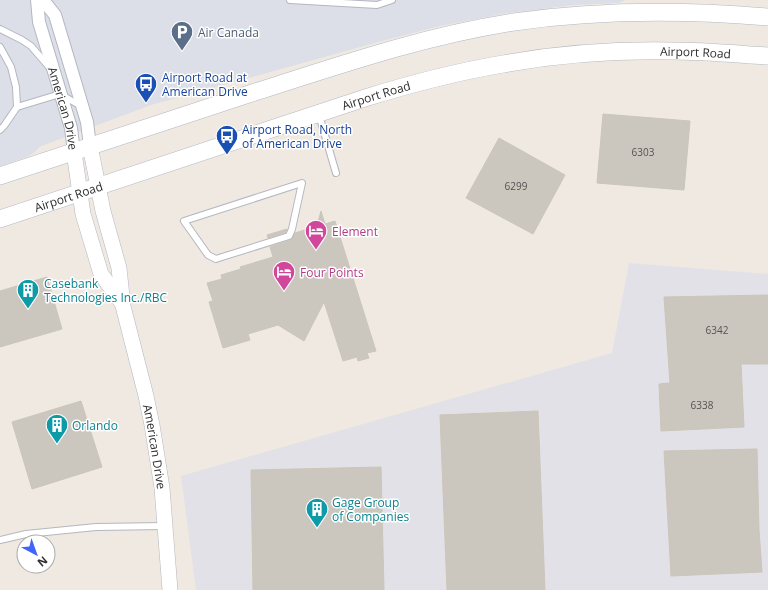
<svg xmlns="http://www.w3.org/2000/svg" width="768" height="590" viewBox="0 0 768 590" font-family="'Open Sans',sans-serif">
	<rect width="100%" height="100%" fill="#efe9e1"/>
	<!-- industrial -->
	<polygon fill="#e3e1e8" points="629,263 768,274 768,590 196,590 181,476 612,353"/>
	<!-- airport -->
	<polygon fill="#dcdee8" points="0,0 626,0 618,3 574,5 508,13 440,26 382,41 151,105 39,147 35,152 27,157 0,166"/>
	<!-- building -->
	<g fill="#cbc7bf" stroke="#cbc5ba">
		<polygon points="603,114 690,121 684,190 597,183"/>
		<polygon points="499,138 565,175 533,234 466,198"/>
		<polygon points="321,211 325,224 335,221 376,351 367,353 369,358 358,361 357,357 343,361 324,302 304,341 278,325 248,334 250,340 223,348 209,302 213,301 207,283 222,279 221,275 241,269 240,267 273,257 270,247 291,240 295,233 317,226"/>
		<polygon points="287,229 286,232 268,238 267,235"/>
		<polygon points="47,277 62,329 0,347 0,291"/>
		<polygon points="768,295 768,364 741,364 744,427 661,431 659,384 670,383 664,297"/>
		<polygon points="81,401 102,467 32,489 12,422"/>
		<polygon points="538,411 545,590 447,590 440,415"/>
		<polygon points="757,449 759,530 762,572 671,576 664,451"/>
		<polygon points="381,467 384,590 253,590 251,470"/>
	</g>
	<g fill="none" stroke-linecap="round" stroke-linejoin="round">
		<!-- service casing -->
		<g stroke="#b4b7c1" stroke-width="8">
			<g id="service">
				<polyline points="290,0 377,5 392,0"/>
				<polyline points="0,29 22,40 31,46 50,68"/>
				<polyline points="0,47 11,67 16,87 17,107 4,126 0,130"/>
				<polyline points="17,107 60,94 81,106"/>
				<polyline points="319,115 336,173"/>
				<polygon points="302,183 292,229 289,236 222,257 216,259 208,255 184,221"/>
				<polyline points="0,540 26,534 96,527 164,526"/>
			</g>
		</g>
		<!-- minor casing -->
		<g stroke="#b4b7c1" stroke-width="14">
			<g id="minor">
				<path id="s1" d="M 37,0 L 39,22 L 71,128 L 74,152"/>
				<polyline points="43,0 55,15 87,122 90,146"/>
			</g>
		</g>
		<!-- tertiary casing -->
		<g stroke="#b4b7c1" stroke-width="16">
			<g id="tertiary">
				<path id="s2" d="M 90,146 L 103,211 L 119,268 L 123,306 L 146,396 L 152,425 L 162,488 L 170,590"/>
				<polyline points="74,152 83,214 101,274 122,303"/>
			</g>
		</g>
		<!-- secondary casing -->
		<g stroke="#b4b7c1" stroke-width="18">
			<g id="secondary">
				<path d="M 0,176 C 83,148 166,121 249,94 C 337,66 423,36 514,22 C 598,10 683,10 768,17"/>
				<path id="s3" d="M 0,219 L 365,98 C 410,84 456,72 503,64 C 558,54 616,50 671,51 C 704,51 736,54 768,56"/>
			</g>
		</g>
		<!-- service -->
		<use href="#service" stroke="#fff" stroke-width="6"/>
		<!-- minor -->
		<use href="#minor" stroke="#fff" stroke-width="12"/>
		<!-- tertiary -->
		<use href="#tertiary" stroke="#fff" stroke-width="15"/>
		<!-- secondary -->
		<use href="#secondary" stroke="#fff" stroke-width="17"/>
	</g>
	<!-- icons -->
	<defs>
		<g id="parking-pin" transform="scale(1.15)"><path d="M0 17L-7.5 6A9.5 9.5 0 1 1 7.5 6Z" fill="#5c6f8a" stroke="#fff"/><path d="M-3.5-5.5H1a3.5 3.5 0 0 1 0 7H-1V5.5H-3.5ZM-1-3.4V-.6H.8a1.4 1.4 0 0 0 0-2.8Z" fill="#fff"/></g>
		<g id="bus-pin" transform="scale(1.15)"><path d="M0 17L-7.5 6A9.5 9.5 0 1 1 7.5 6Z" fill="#1a4fb4" stroke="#fff"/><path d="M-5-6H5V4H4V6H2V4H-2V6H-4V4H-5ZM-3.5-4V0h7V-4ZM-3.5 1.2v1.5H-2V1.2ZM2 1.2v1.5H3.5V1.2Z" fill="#fff"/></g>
		<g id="hotel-pin" transform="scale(1.15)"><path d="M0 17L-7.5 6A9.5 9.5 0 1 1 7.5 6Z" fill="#d1479c" stroke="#fff"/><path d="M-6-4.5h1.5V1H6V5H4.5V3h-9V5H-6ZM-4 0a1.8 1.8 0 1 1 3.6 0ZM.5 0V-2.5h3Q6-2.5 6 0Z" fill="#fff"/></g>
		<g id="building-pin" transform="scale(1.15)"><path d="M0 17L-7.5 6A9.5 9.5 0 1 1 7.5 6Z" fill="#0f9aa8" stroke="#fff"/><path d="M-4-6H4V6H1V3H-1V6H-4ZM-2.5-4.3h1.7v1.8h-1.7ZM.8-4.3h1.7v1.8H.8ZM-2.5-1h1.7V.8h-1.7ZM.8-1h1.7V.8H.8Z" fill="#fff"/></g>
	</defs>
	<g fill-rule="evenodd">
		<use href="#parking-pin" x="182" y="32"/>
		<use href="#bus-pin" x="146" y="84"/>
		<use href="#bus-pin" x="227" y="136"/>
		<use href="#hotel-pin" x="316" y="231"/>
		<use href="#hotel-pin" x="284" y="272"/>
		<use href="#building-pin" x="28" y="290"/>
		<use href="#building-pin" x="57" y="425"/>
		<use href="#building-pin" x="317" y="509"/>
	</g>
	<g text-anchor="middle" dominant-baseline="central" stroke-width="3" stroke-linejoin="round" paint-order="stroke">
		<!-- number labels -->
		<g font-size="10" fill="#555452">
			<text x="643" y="152">6303</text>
			<text x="516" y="186">6299</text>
			<text x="717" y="330">6342</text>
			<text x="702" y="405">6338</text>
		</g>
		<!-- service labels -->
		<g font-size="12" fill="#4e5e75" stroke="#fff" text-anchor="start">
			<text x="198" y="32">Air Canada</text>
		</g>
		<!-- street labels -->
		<g font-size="12" fill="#2e2e2e" stroke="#fff">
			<text stroke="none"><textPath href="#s3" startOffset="720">Airport Road</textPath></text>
			<text stroke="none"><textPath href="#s3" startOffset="396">Airport Road</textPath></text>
			<text stroke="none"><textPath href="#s1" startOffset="112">American Drive</textPath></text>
			<text stroke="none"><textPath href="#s3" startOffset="72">Airport Road</textPath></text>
			<text stroke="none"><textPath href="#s2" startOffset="308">American Drive</textPath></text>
		</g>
		<!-- transit labels -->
		<g font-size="12" fill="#164399" stroke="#fff" text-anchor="start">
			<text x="162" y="77">Airport Road at<tspan x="162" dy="14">American Drive</tspan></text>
			<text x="242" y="129">Airport Road, North<tspan x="242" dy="14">of American Drive</tspan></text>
		</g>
		<!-- hotel labels -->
		<g font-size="12" fill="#b23c85" stroke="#fff" text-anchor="start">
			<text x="332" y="231">Element</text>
			<text x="300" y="272">Four Points</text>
		</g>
		<!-- culture labels -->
		<g font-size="12" fill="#0d838f" stroke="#fff" text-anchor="start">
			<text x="44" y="283">Casebank<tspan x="44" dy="14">Technologies Inc./RBC</tspan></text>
			<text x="72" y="425">Orlando</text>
			<text x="332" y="502">Gage Group<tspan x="332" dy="14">of Companies</tspan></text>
		</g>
	</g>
	<!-- north arrow -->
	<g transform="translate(36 554) rotate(139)"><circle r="19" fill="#ffffff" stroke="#ababab"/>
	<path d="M0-3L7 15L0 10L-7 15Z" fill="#4264fb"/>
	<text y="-6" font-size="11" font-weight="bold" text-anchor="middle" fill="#2e2e2e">N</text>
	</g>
</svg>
